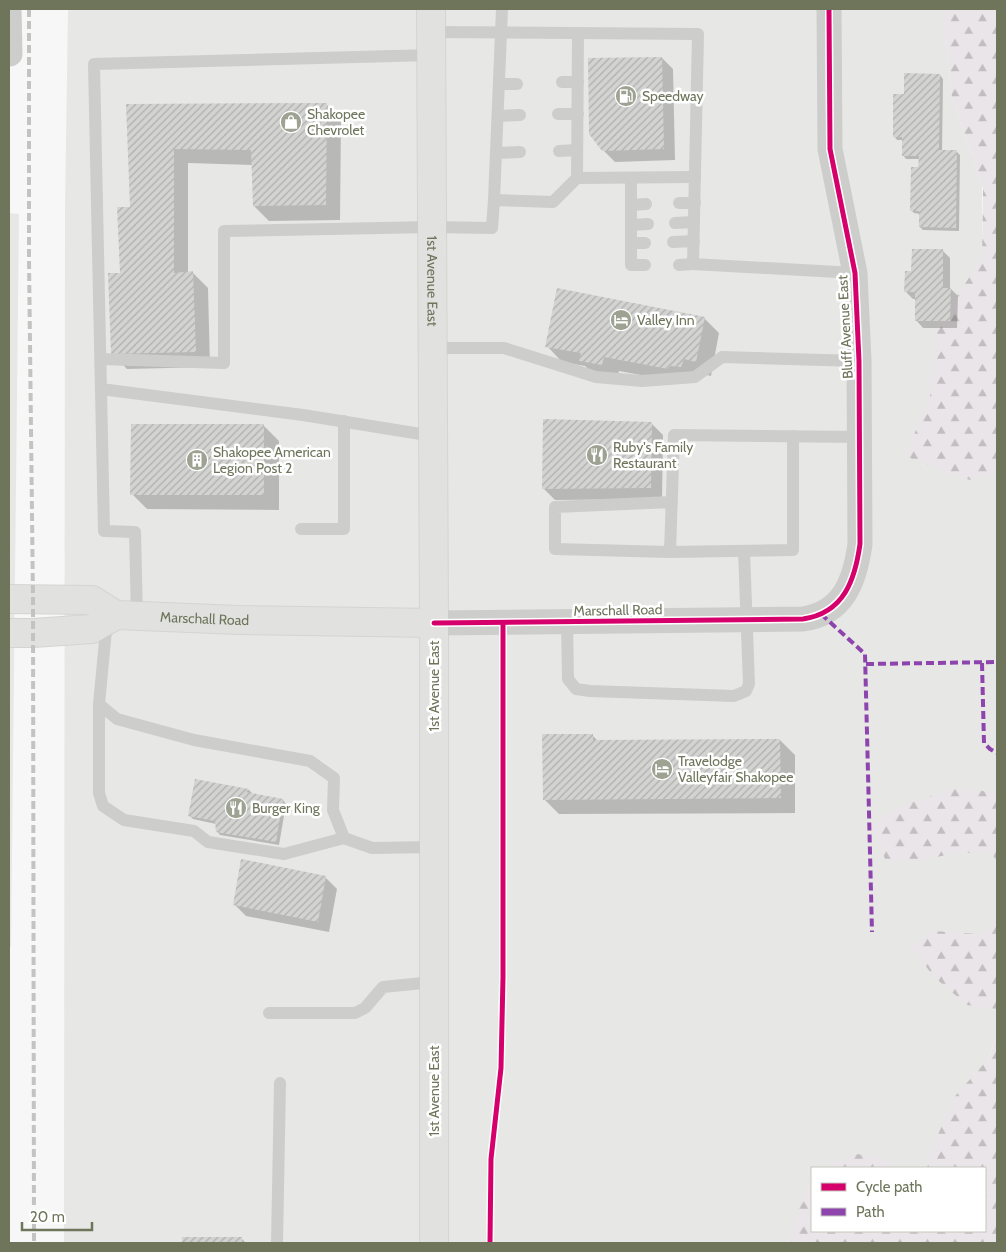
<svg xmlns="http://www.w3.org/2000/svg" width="1006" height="1252" viewBox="0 0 1006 1252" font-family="Cabin,sans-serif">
	<defs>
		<pattern id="forest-firs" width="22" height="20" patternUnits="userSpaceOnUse" patternTransform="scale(1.25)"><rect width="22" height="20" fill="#eae5e8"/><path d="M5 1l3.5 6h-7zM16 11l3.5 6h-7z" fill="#c2bebf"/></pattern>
		<pattern id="building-hatch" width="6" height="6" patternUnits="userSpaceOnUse" patternTransform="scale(1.25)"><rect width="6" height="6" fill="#d3d3d1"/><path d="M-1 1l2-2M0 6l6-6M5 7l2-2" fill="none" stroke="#afb0ad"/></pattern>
	</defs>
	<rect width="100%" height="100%" fill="#f7f7f7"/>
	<!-- built -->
	<g fill="#e7e7e5">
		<polygon points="68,9 945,9 945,28 952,98 982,185 982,268 997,394 997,1034 951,1168 812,1168 812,1231 927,1243 64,1243 65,208"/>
		<polygon points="9,213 19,214 11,947 9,947"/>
	</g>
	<!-- forest -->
	<g fill="url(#forest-firs)">
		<polygon points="945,9 997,9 997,473 970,480 905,456 930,397 936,328 982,258 983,188 952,98 945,28"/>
		<polygon points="952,789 997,792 997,861 991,853 956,853 917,861 886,861 870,825 912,802"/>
		<polygon points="997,919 997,1009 967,1005 933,976 912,947 933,931 980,934"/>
		<polygon points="997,1034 997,1243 793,1243 791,1240 800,1205 812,1173 812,1231 985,1231 985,1168 927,1168 936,1139 956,1095 989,1058"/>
		<polygon points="857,1154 892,1161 892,1168 823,1168"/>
	</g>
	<!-- shadow -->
	<g fill="#0003">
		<polygon points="662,58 673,69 675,160 615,162 603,150"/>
		<polygon points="940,75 943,79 942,151 957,152 960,155 959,231 923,230 920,227 920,214 914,213 911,210 919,168 920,159 906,159 903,155 903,140 897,140 894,136 905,96"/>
		<polygon points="326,104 341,119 340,220 269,221 254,206 253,165 188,163 188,273 192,272 208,288 210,367 127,369 112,353 131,208 127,105"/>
		<polygon points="943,251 950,258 950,288 958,296 957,328 923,328 916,320 916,299 913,299 906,292 913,273"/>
		<polygon points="704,318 719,333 711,376 699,373 684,383 619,371 617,379 595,375 585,366 562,362 547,346"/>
		<polygon points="651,423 663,435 662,499 555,500 543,488"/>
		<polygon points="264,426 279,441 279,510 147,509 132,494"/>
		<polygon points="592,735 598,741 780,740 795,755 795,813 559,814 544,799"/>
		<polygon points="196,780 249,790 252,793 251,794 283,800 286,804 279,845 220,835 217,831 216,824 193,819 190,816"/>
		<polygon points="325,877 337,889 329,932 246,916 234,904"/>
		<polygon points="184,1238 241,1238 246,1243 184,1243"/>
	</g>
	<!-- building -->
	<g fill="url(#building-hatch)">
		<polygon points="662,57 664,149 602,151 589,134 588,58"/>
		<polygon points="904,73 940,74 939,150 957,150 956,228 919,227 919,211 910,211 911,167 918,167 919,156 902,156 902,137 893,137 893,94 904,94"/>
		<polygon points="327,103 326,205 253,206 251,150 174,149 174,273 193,271 196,352 111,354 108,273 120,273 117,207 130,207 126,104"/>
		<polygon points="912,249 943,249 943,288 951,288 950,321 915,321 915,292 904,292 905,271 911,271"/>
		<polygon points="557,288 705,317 696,362 684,359 681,367 670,366 668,369 604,357 602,365 579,361 581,353 545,347"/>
		<polygon points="543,419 652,422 651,488 542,489"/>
		<polygon points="131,424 264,424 264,495 130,495"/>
		<polygon points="542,734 593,734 593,740 780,739 781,798 543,800"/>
		<polygon points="195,779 249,789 246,792 283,799 276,842 216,832 215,821 188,816"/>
		<polygon points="241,859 326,876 318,922 233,905"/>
		<rect x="182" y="1237" width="60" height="6"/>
	</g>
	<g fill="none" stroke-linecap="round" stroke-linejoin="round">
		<!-- secondary casing -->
		<g stroke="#d4d5d3" stroke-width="30">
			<g id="secondary">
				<path id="s1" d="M 9,599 L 92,600 L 116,615 L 239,620 L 434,623"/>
				<polyline points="9,633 33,633 92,629 116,615"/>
			</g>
		</g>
		<!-- primary casing -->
		<g stroke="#d4d4d2" stroke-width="30">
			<g id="primary">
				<path id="s2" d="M 431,9 L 434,623 L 434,1243"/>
			</g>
		</g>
		<!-- service -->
		<g stroke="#cdcecc" stroke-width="12">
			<polyline points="431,32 698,34 693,264 855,273"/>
			<polyline points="562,82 578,82"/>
			<polyline points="499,84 517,84"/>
			<polyline points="558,114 578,114"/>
			<polyline points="498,116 520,115"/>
			<polyline points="559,151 577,150"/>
			<polyline points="496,153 520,152"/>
			<polyline points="577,178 578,33"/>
			<polyline points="631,178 631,265 645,265"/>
			<polyline points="494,200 502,9"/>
			<polyline points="679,203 695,203"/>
			<polyline points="631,205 646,204"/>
			<polyline points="675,223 694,222"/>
			<polyline points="631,225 648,224"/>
			<polyline points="673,242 694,241"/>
			<polyline points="631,243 645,243"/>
			<polyline points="679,265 693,264"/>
			<polyline points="432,348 504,348 596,377 642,381 695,377 722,357 859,361"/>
			<polyline points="101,359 224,363 224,231 431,227 492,228 494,200 553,202 577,178 695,177"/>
			<polyline points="101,389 303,415 433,436"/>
			<polyline points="672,502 555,507 555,549 670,552 674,435 860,437"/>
			<polyline points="301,529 344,529 344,421"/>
			<polyline points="670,552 793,550 793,436"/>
			<polyline points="137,616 135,532 104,531 94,64 431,55"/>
			<polyline points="107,620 99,704 117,719 194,740 310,761 334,778 333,810 344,838 372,848 433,847"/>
			<polyline points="567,622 568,679 576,689 590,691 734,696 746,691 749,684 744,551"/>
			<polyline points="99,704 99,793 103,806 124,820 194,831 208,842 284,854 344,838"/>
			<polyline points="269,1013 355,1013 365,1008 383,987 433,982"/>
			<polyline points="277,1243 280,1083"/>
		</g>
		<!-- minor -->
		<g stroke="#cdcecc" stroke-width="25">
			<polyline points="9,54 10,54 9,9"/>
			<path d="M 434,623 L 803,619 C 844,613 855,580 860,544 L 859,361 L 855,273 L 830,149 L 829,9"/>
		</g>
		<!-- secondary -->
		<use href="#secondary" stroke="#e1e1e0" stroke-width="28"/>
		<!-- primary -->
		<use href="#primary" stroke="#e1e1e0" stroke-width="28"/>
		<!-- rail -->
		<polyline stroke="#c3c4c1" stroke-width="4" stroke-dasharray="8 4" stroke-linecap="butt" points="29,9 29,259 33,599 34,1243"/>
		<!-- quiet -->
		<g stroke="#8e44ad" stroke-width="4" stroke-dasharray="8 4" stroke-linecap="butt">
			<polyline points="821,614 865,654 872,932"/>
			<polyline points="982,663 984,743 990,749 997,753"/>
			<polyline points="866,664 997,662"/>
		</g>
		<!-- cycleway casing -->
		<g stroke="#fff" stroke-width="8">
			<g id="cycleway">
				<path d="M 434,623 L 803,619 C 844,613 855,580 860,544 L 859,361 L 855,273 L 830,149 L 829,9"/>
				<polyline points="490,1243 491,1159 501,1068 503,977 503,623"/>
			</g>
		</g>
		<!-- cycleway -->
		<use href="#cycleway" stroke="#d6006c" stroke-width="5"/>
	</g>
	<!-- icons -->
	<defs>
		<g id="fuel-disc" transform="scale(1.125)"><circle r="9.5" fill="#9ea292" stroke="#fff"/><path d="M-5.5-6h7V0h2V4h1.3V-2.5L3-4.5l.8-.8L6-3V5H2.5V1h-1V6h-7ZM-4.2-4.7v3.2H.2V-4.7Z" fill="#fff"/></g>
		<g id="shop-disc" transform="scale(1.125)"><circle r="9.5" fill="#9ea292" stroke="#fff"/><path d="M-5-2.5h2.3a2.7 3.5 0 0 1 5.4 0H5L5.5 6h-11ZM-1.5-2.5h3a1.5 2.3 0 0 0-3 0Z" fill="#fff"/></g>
		<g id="hotel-disc" transform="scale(1.125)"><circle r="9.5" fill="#9ea292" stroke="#fff"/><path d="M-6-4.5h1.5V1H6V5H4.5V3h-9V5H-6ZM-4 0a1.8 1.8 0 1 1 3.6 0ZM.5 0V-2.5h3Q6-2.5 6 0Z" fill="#fff"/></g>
		<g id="restaurant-disc" transform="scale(1.125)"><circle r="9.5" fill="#9ea292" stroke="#fff"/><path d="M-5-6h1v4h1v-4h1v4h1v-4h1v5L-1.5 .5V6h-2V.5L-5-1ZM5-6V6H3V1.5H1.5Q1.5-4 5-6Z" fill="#fff"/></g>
		<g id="building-disc" transform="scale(1.125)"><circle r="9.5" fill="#9ea292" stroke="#fff"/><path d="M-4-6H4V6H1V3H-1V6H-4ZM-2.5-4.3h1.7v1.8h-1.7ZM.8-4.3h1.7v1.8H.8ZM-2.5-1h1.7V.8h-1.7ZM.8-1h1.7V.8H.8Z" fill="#fff"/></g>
	</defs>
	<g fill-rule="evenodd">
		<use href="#fuel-disc" x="626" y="96"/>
		<use href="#shop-disc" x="291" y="122"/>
		<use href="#hotel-disc" x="621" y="320"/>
		<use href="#restaurant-disc" x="597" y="455"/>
		<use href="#building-disc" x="197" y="460"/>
		<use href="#hotel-disc" x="662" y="769"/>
		<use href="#restaurant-disc" x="236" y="808"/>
	</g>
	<g text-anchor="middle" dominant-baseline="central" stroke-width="5" stroke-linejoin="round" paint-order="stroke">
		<!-- poi labels -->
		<g font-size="14" fill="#6e755b" stroke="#fff" text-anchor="start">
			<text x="642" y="96">Speedway</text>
			<text x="307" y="114">Shakopee<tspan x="307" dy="16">Chevrolet</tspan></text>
			<text x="637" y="320">Valley Inn</text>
			<text x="613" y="447">Ruby's Family<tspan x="613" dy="16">Restaurant</tspan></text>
			<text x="213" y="452">Shakopee American<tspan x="213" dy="16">Legion Post 2</tspan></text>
			<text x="678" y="761">Travelodge<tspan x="678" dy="16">Valleyfair Shakopee</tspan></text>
			<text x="252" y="808">Burger King</text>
		</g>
		<!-- street labels -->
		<g font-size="14" fill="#6e755b" stroke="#fff">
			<text stroke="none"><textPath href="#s2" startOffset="272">1st Avenue East</textPath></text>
			<text transform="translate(845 327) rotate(-93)">Bluff Avenue East</text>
			<text transform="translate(618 610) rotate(-1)">Marschall Road</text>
			<text stroke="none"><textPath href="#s1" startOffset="200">Marschall Road</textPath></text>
			<text transform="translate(434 686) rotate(-90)">1st Avenue East</text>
			<text transform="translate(434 1091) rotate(-90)">1st Avenue East</text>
		</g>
	</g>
	<!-- border -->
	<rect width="1006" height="1252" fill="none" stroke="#6e755b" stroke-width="20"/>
	<!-- legend -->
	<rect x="811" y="1167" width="175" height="65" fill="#ffffff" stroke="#c5c8bd"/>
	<rect x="821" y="1183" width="25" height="8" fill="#d6006c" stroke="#c5c8bd"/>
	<text x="856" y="1192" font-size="15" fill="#6e755b">Cycle path</text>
	<rect x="821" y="1208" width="25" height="8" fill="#8e44ad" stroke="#c5c8bd"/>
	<text x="856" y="1217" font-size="15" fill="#6e755b">Path</text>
	<!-- scale -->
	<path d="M22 1222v8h70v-8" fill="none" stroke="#6e755b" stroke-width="2.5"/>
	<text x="30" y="1222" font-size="15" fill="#6e755b" stroke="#ffffff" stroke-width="4" paint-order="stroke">20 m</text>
</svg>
